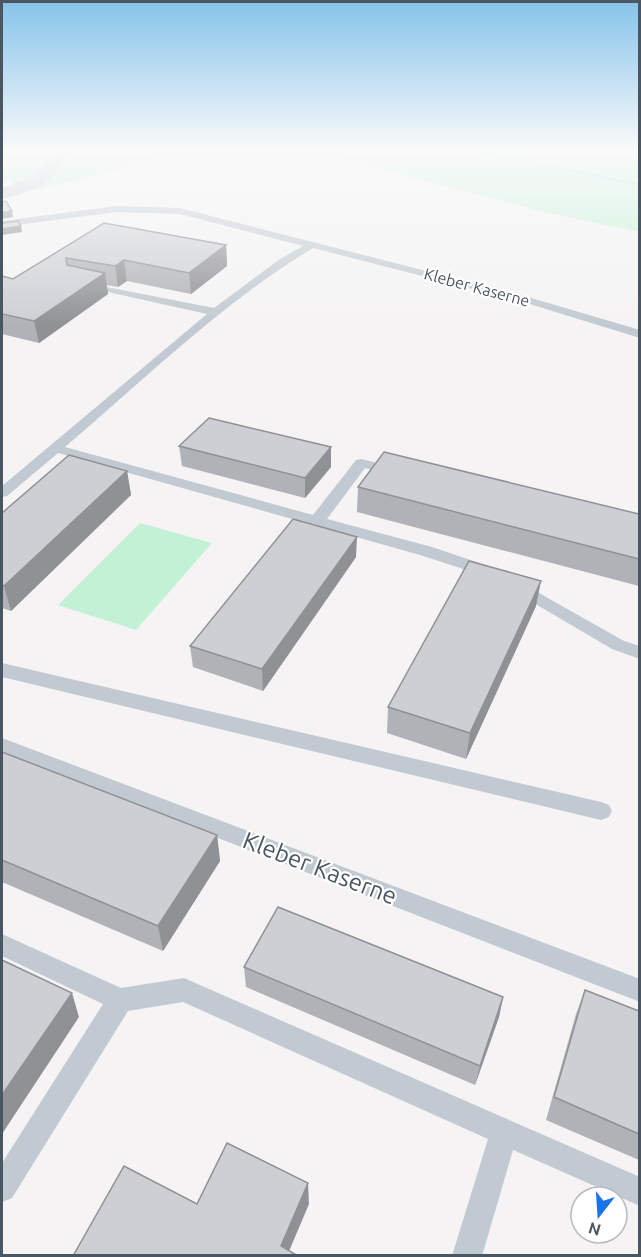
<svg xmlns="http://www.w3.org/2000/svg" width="641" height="1257" viewBox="0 0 641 1257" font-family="Ubuntu,sans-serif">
	<rect width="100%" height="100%" fill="#f5f3f3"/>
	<!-- green -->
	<g fill="#c3f1d5">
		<polygon points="2,150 191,150 36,191 2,178"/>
		<polygon points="308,150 639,150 639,232 540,211"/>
		<polygon points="140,523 212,543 136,630 58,605"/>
	</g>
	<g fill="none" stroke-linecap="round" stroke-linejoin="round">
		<!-- stream -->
		<polygon fill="#90daee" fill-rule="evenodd" points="468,150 474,150 640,184 640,186"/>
		<!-- service -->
		<g fill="#c1cad2" fill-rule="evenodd">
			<path d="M 117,206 L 180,208 L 528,297 L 640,330 L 640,338 L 520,301 L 313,248 C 223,302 145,379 65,447 L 313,515 L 356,460 L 361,459 L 402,469 L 404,472 L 402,475 L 397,476 L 365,468 L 327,519 L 432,547 L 497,569 L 499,573 L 497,577 L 491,578 L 420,555 L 58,453 L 7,496 L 2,497 L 2,486 L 207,314 L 81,286 L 81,282 L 214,308 L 280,259 L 303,246 L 180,214 L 117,212 L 2,227 L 2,221 Z"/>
			<polygon points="516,580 624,641 640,646 640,659 612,649 510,589 507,585"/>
			<polygon points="2,663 601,802 609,805 612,811 609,817 601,820 2,677"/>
			<polygon points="2,738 640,979 640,1002 2,754"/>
			<polygon points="2,934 121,988 184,978 193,982 640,1177 640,1206 513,1150 482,1256 452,1256 488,1139 183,1002 128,1011 12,1198 2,1202 2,1163 103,1004 2,956"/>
		</g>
		<!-- tertiary -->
		<path fill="#c1cad2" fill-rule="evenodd" d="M 52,150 L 68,150 C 61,180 29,194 2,199 L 2,188 C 23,181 45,173 52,150 Z"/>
	</g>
	<!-- wall -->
	<g fill="#b0b2b7">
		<polygon points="104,223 226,245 227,266 191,294 127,281 118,287 106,285 108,294 39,343 2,334 2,276 13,279"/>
		<polygon points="179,446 331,447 331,467 305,498 182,466"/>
		<polygon points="127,471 131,495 11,611 2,608 2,513"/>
		<polygon points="358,487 639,514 639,586 357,512"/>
		<polygon points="356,557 263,691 193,667 190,646"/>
		<polygon points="536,606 466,759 387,733 388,707"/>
		<polygon points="2,752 217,835 220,861 163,951 2,882"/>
		<polygon points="244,967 503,997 499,1017 475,1085 246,987"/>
		<polygon points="585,990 639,1011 639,1160 546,1120 576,1014"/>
	</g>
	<!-- shaded-wall -->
	<g fill="#909195">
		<polygon points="12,211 13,217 2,219 2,213"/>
		<polygon points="21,226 22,232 2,235 2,229"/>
		<polygon points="226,245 227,266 191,294 189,273"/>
		<polygon points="124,260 127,281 118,287 115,266"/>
		<polygon points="105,273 108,294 39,343 34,321"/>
		<polygon points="331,447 331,467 305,498 305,478"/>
		<polygon points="127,471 131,495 11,611 4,586"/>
		<polygon points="357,537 356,557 263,691 262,669"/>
		<polygon points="541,581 536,606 466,759 470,733"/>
		<polygon points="217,835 220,861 163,951 158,926"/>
		<polygon points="72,993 79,1017 2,1134 2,1095"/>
		<polygon points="503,997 499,1017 475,1085 480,1066"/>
		<polygon points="308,1183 309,1204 287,1256 281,1246"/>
	</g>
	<!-- building -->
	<g fill="#cdcfd5" stroke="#909195" stroke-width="1.5">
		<polygon points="6,201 12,211 2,213 2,202"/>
		<polygon points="18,221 21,226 2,229 2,223"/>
		<polygon points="104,223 226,245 189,273 124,260 115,266 66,258 67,265 105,273 34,321 2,314 2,276 13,279"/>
		<polygon points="209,418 331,447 305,478 179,446"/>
		<polygon points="384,452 639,514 639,559 358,487"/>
		<polygon points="69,455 127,471 4,586 2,585 2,513"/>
		<polygon points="293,519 357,537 262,669 190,646"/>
		<polygon points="469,561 541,581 470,733 388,707"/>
		<polygon points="2,752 217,835 158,926 2,860"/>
		<polygon points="278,907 503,997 480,1066 244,967"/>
		<polygon points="2,960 72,993 2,1095"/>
		<polygon points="585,990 639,1011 639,1134 554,1097"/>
		<polygon points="227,1143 308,1183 281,1246 298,1256 73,1256 124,1166 197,1204"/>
	</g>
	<!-- sky -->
	<linearGradient id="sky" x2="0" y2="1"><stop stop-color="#85c3ea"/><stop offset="0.46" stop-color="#fafafa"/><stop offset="1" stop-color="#fafafa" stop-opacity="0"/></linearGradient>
	<rect width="641" height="326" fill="url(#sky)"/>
	<g text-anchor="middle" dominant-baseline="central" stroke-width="4.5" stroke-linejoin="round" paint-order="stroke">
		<!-- far-street labels -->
		<g font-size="16" fill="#4a5661" stroke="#fff">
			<text transform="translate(477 287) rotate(15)">Kleber Kaserne</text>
		</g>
		<!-- near-street labels -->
		<g font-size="24" fill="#4a5661" stroke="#fff">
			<text transform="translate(320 868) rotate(21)">Kleber Kaserne</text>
		</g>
	</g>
	<!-- border -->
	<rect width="641" height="1257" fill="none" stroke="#4a5661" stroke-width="6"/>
	<!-- north arrow -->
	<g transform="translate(599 1215) rotate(197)"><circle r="28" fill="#ffffff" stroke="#b7bbc0" stroke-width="1.5"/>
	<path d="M0-4.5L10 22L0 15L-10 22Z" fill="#1a73e8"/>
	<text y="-9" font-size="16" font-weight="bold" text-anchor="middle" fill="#4a5661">N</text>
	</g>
</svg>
